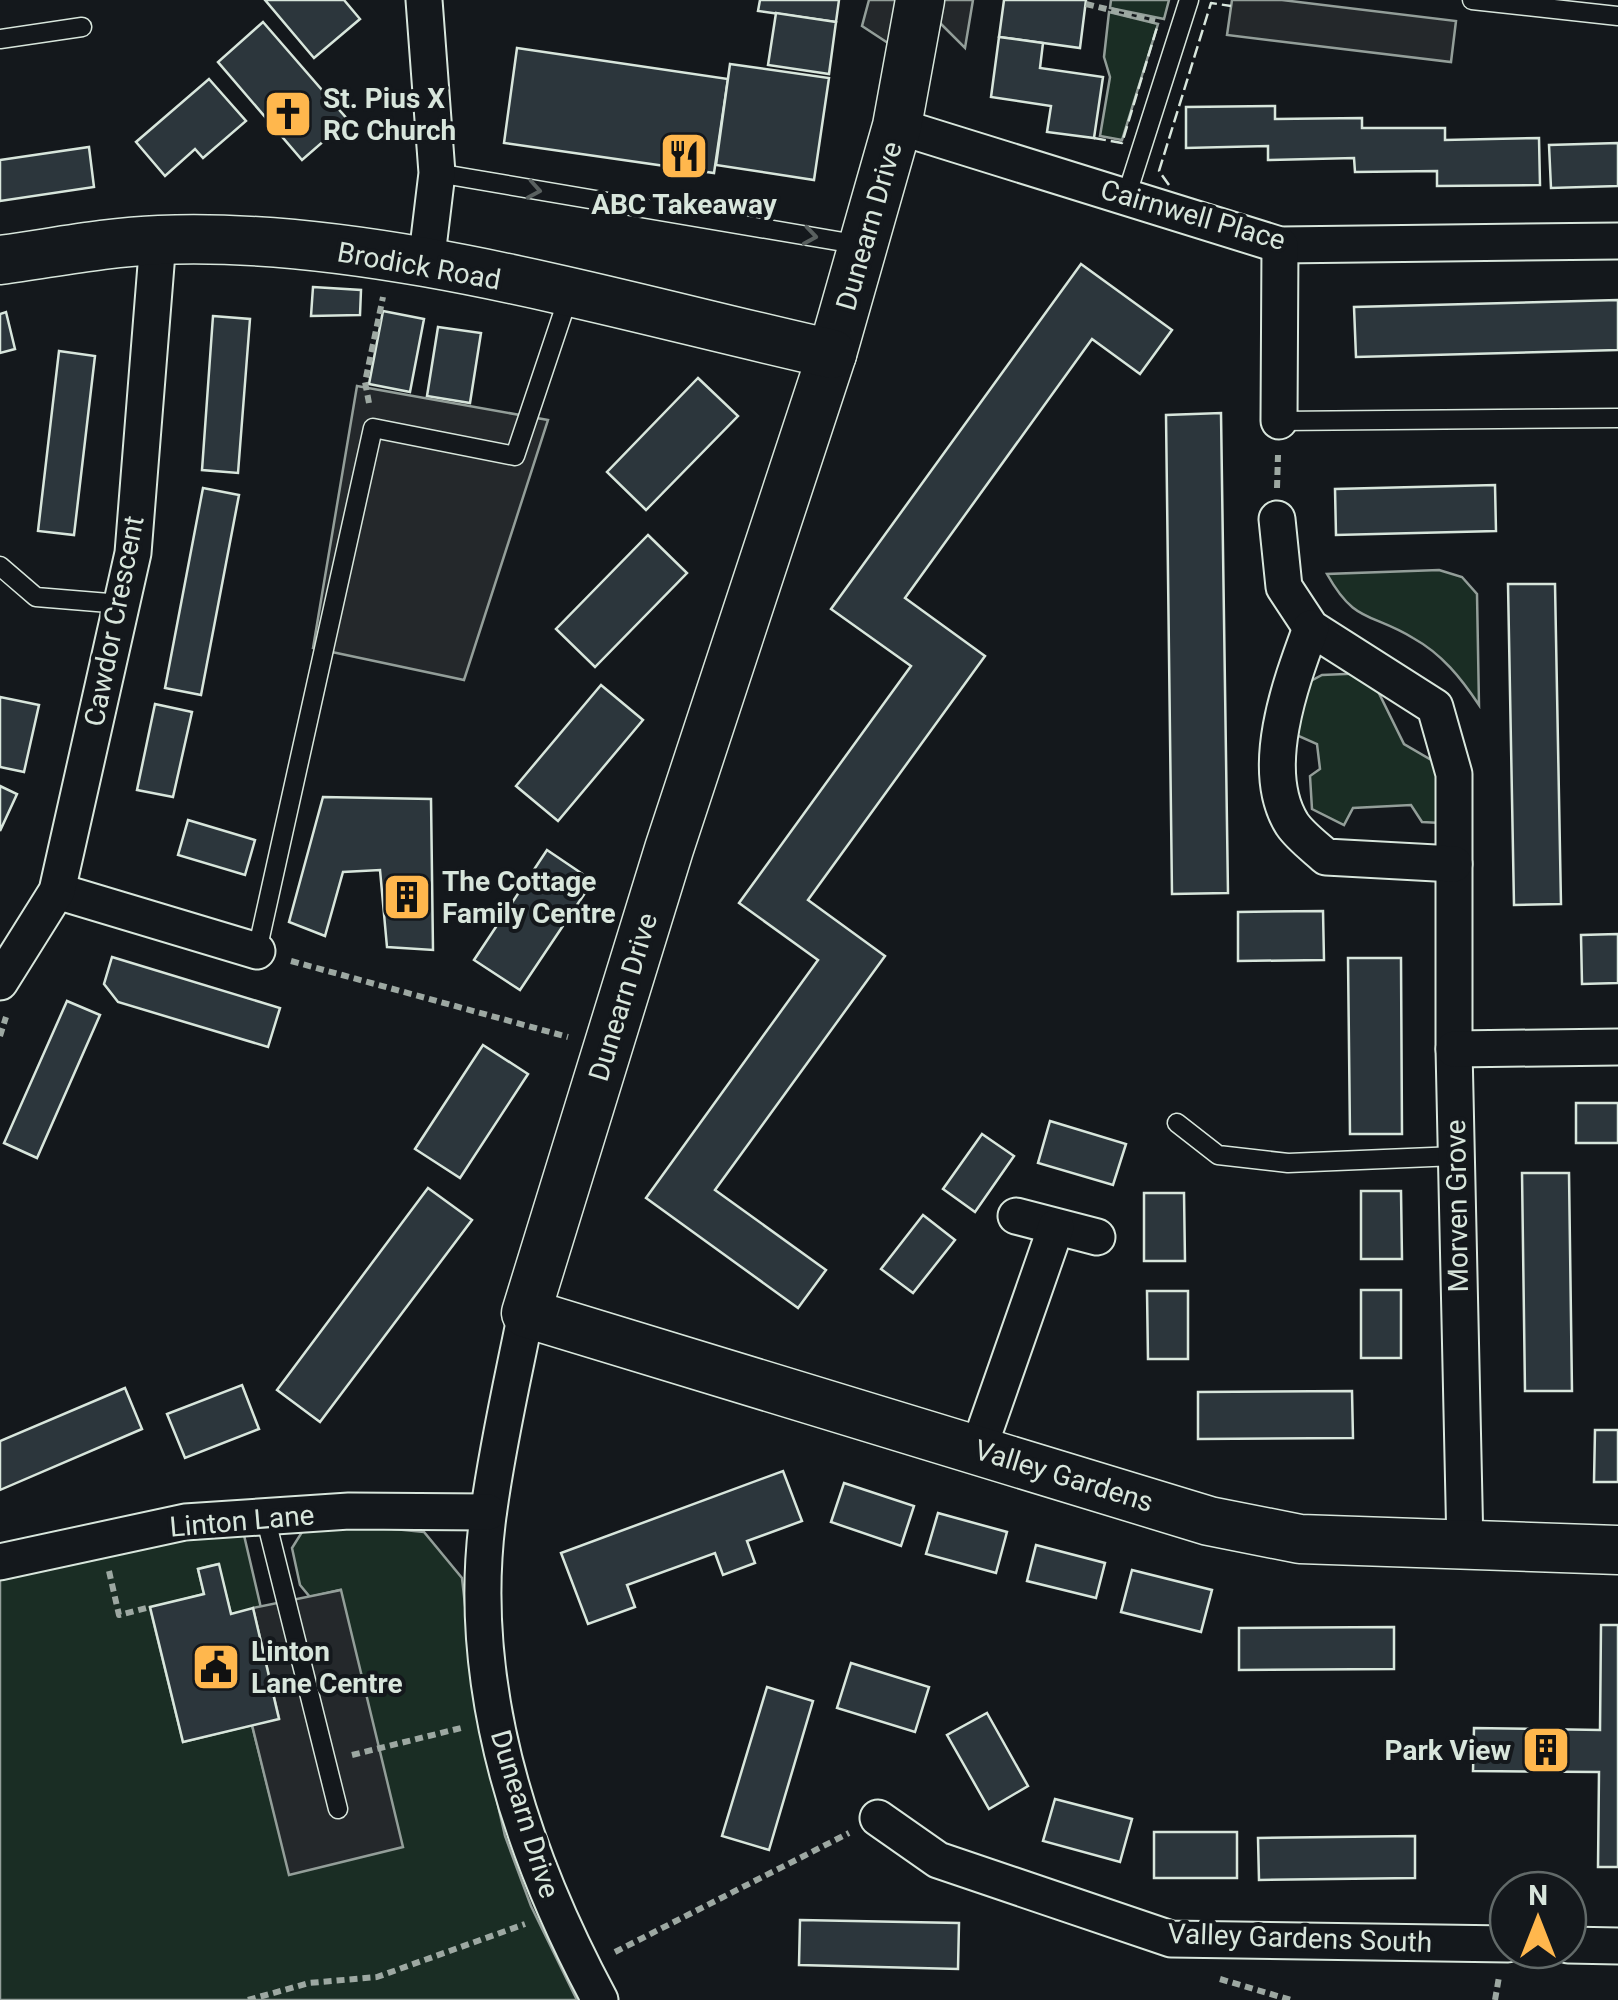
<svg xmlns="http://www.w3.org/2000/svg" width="1618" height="2000" viewBox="0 0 1618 2000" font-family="Roboto,sans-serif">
	<rect width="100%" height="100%" fill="#14181c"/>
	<!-- green -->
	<g fill="#1a2d24" stroke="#939e99" stroke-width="2.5">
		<polygon points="1111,0 1169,0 1164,19 1110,8"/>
		<polygon points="1109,12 1158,24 1122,140 1100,136 1110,77 1104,57"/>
		<path d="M 1439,570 L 1462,577 L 1477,594 L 1479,705 C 1461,678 1442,654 1413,638 C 1370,612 1355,624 1327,574 Z"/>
		<polygon points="1369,673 1404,744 1445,768 1441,823 1422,822 1411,805 1353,808 1344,825 1312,809 1310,776 1320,769 1317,744 1294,734 1294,690 1322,675"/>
		<polygon points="334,1523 424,1532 462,1578 477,1713 505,1836 531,1906 577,2000 0,2000 0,1570 94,1549 243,1531 261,1608 231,1614 218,1564 198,1569 204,1594 150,1608 183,1742 252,1725 290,1875 340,1590 310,1597 300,1585 292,1548 302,1532"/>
	</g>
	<!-- parking -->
	<g fill="#24282b" stroke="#939e99" stroke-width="2.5">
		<polygon points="869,0 902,0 891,45 862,26"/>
		<polygon points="944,0 973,0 965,48 940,23"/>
		<polygon points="1232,0 1282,0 1456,21 1451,62 1227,35"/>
		<polygon points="357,386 548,420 464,680 313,648"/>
		<polygon points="341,1590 403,1847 289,1875 252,1725 279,1718 253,1608"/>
	</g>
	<!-- building -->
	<g fill="#2c363c" stroke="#d8e6dc" stroke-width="2.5">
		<polygon points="265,0 344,0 360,19 314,58"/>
		<polygon points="760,0 839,0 836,22 758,11"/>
		<polygon points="1004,0 1086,0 1080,48 999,37"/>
		<polygon points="776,13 836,22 829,74 768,65"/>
		<polygon points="263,22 348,120 302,160 218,62"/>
		<polygon points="999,37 1043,43 1040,68 1103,77 1094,138 1047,132 1051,106 991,97"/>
		<polygon points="517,48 728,79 714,173 504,143"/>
		<polygon points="730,64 829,78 814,180 716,165"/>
		<polygon points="209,79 246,121 203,158 195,149 165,176 136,142"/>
		<polygon points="1275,106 1275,119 1362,118 1362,128 1445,128 1445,140 1539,138 1540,185 1437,186 1437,171 1355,172 1354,158 1268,160 1268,146 1186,148 1186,107"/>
		<polygon points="1618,143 1618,186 1551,188 1549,145"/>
		<polygon points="89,147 94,187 0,201 0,160"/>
		<polygon points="1081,264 1172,330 1140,374 1092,339 905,598 985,656 808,900 885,956 715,1190 826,1270 798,1308 646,1198 818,960 739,903 911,666 831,609"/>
		<polygon points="313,287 361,290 360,315 311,316"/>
		<polygon points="1618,300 1618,350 1356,357 1354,307"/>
		<polygon points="383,311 424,319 410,392 369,384"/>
		<polygon points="6,312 15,349 0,353 0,314"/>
		<polygon points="213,316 250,319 238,473 202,470"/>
		<polygon points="438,327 481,333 470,403 427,396"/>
		<polygon points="59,351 95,356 74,535 38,531"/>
		<polygon points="698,378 738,416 646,510 607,472"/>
		<polygon points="1221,413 1228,893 1172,894 1166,415"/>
		<polygon points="1495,485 1496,531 1336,535 1335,489"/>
		<polygon points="203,488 239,495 201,695 165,688"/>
		<polygon points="648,535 687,573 595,667 556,629"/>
		<polygon points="1508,584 1555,584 1561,904 1514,905"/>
		<polygon points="601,685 643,720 558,821 516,786"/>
		<polygon points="0,697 39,705 24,772 0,767"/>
		<polygon points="155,704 192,712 173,797 137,790"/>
		<polygon points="0,786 17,794 0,831"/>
		<polygon points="323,797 431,799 433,950 387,947 380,870 343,872 325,936 289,922"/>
		<polygon points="188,820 255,840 245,875 178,855"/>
		<polygon points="547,850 593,881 520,990 474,960"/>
		<polygon points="1323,911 1324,960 1238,961 1238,912"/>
		<polygon points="1618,934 1618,983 1582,984 1581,935"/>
		<polygon points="112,957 280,1008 268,1047 118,1002 104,984"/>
		<polygon points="1348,958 1401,958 1402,1134 1350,1134"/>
		<polygon points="67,1001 100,1015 37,1158 4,1143"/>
		<polygon points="483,1045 528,1074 460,1178 415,1149"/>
		<rect x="1576" y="1103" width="42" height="40"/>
		<polygon points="1050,1121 1126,1144 1113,1185 1038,1163"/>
		<polygon points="982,1134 1014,1156 975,1212 943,1189"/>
		<polygon points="1522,1173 1569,1173 1572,1391 1525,1391"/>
		<polygon points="428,1188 472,1220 320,1422 277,1390"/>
		<polygon points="1361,1191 1401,1191 1402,1259 1361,1259"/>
		<polygon points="1144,1193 1184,1193 1185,1261 1144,1261"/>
		<polygon points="923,1215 955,1240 913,1293 881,1269"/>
		<rect x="1361" y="1290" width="40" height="68"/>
		<polygon points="1147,1291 1188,1291 1188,1359 1148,1359"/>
		<polygon points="242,1385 259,1429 185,1458 167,1414"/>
		<polygon points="125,1388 142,1429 0,1490 0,1441"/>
		<polygon points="1352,1391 1353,1438 1198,1439 1198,1392"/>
		<polygon points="1595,1430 1618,1430 1618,1482 1594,1482"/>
		<polygon points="783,1471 802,1521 747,1541 755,1563 723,1575 715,1553 627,1585 635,1607 588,1624 561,1553"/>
		<polygon points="844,1483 914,1506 901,1546 831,1522"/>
		<polygon points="938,1513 1007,1532 996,1573 926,1554"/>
		<polygon points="1036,1545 1105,1563 1096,1598 1027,1581"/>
		<polygon points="219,1564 231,1614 253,1608 279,1719 183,1742 150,1607 204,1594 198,1569"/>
		<polygon points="1132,1570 1212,1590 1201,1632 1121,1612"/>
		<polygon points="1601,1625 1618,1625 1618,1867 1598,1867 1599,1772 1473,1771 1474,1728 1600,1730"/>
		<polygon points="1394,1627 1394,1669 1239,1670 1239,1628"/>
		<polygon points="851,1663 929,1687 915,1732 837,1708"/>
		<polygon points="767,1687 813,1701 769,1850 722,1836"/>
		<polygon points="987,1713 1028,1786 989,1809 947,1735"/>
		<polygon points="1055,1799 1132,1819 1120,1862 1043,1841"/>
		<rect x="1154" y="1832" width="83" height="46"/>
		<polygon points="1415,1836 1415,1878 1259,1880 1258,1838"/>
		<polygon points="800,1920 959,1923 958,1969 799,1965"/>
	</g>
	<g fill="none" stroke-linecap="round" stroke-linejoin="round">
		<!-- lane casing -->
		<g stroke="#d8e6dc" stroke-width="21">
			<g id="lane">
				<polyline points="1472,0 1618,16"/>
				<polyline points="0,39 82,27"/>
				<polyline points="437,173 861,245"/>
				<polyline points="1126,197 1189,0"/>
				<polyline points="1279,421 1618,418"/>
				<polyline points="0,566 36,597 121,604"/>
				<polyline points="257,951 373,428 515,456 569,295"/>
				<polyline points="1177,1123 1218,1155 1288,1163 1456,1156"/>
				<polyline points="266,1520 338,1809"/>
			</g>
		</g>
		<!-- street casing -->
		<g stroke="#d8e6dc" stroke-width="39">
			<g id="street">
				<polyline points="424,0 437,173 426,264"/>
				<polyline points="897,126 1280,245 1618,241"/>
				<polyline points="1279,421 1280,245"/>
				<polyline points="1277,519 1284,587 1311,628 1435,707 1454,774 1454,1049 1465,1547"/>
				<path d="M 1311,628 C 1291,682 1258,770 1292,824 C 1300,836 1315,847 1326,857 L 1454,864"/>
				<polyline points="57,891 257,951"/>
				<polyline points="0,982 57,891 133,553 158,240"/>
				<polyline points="1454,1049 1618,1047"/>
				<polyline points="1016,1216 1097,1237"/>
				<path d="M 526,1313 C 513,1378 498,1443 489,1509 C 464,1679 520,1851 600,2000"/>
				<polyline points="978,1450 1056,1227"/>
				<polyline points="0,1562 185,1522 349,1511 488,1512"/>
				<polyline points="878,1818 938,1860 1171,1939 1508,1944"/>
				<polyline points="1568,1945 1618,1946"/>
			</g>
		</g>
		<!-- secondary casing -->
		<g stroke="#d8e6dc" stroke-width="51">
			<g id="secondary">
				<polyline points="920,0 897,126 832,354 669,849 526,1313 1209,1521 1300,1539 1618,1550"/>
				<path d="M 0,260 C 52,253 106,242 159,240 C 374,231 621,307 832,354"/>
			</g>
		</g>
		<!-- path -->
		<g stroke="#9da8a2" stroke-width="6" stroke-dasharray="8 5" stroke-linecap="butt">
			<polyline points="1086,4 1155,21"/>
			<polyline points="369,403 365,382 383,297"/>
			<polyline points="1277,488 1278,455"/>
			<polyline points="291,961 568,1037"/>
			<polyline points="0,1036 6,1017"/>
			<polyline points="109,1571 119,1615 150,1607"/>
			<polyline points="352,1755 461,1728"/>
			<polyline points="615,1952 849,1833"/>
			<polyline points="1220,1979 1291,2000"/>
			<polyline points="248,2000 309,1983 377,1977 525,1924"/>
			<polyline points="1495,2000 1499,1977"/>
		</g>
		<!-- lane -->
		<use href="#lane" stroke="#14181c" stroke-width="18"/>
		<!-- street -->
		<use href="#street" stroke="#14181c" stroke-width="35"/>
		<!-- secondary -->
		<use href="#secondary" stroke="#14181c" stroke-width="48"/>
		<!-- fence -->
		<g stroke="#d8e6dc" stroke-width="2.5" stroke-dasharray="12 5" stroke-linecap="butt">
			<polyline points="1094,138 1122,143 1158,24"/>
			<polyline points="1169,185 1159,171 1211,3 1231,6"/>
		</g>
	</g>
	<!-- one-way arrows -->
	<defs><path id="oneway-chevron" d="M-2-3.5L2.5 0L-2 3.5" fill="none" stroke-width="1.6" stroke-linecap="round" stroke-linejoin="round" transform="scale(2.5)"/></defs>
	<g stroke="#59605f">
		<use href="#oneway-chevron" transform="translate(534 190) rotate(10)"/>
		<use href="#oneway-chevron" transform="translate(810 236) rotate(9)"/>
	</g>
	<!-- icons -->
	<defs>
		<g id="church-square" transform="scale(2.5)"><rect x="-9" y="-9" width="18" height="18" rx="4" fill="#ffb74d" stroke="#14181c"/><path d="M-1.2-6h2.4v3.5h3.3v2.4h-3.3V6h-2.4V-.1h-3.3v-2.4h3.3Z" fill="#111"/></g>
		<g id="restaurant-square" transform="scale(2.5)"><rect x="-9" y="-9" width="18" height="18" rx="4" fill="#ffb74d" stroke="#14181c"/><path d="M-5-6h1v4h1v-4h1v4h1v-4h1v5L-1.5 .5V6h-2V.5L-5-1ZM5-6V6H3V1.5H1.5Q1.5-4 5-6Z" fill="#111"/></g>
		<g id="building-square" transform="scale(2.5)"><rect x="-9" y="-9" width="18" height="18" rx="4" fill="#ffb74d" stroke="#14181c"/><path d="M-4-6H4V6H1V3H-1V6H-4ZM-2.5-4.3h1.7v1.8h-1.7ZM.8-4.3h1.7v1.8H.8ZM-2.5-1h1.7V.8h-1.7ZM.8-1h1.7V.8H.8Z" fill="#111"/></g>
		<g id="civic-square" transform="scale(2.5)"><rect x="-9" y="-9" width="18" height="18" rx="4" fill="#ffb74d" stroke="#14181c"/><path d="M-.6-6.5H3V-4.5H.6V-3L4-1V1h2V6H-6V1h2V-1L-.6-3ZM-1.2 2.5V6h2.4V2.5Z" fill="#111"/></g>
	</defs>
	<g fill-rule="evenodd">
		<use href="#church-square" x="288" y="114"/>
		<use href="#restaurant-square" x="684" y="156"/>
		<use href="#building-square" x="407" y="897"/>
		<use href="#civic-square" x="216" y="1667"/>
		<use href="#building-square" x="1546" y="1750"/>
	</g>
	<g text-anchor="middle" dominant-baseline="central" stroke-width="8" stroke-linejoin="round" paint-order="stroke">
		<!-- poi labels -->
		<g font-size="28" font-weight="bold" fill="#d8e6dc" stroke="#14181c" text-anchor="start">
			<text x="323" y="98">St. Pius X<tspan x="323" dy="32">RC Church</tspan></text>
			<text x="684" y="204" text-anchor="middle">ABC Takeaway</text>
			<text x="442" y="881">The Cottage<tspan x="442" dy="32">Family Centre</tspan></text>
			<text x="251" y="1651">Linton<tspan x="251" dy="32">Lane Centre</tspan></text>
			<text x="1511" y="1750" text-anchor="end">Park View</text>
		</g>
		<!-- street labels -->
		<g font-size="28" fill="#d8e6dc" stroke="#14181c">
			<text transform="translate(1193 215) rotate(16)">Cairnwell Place</text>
			<text transform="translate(869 226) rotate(-74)">Dunearn Drive</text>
			<text transform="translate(419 266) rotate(10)">Brodick Road</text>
			<text transform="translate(114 621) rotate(-79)">Cawdor Crescent</text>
			<text transform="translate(623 997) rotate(-73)">Dunearn Drive</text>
			<text transform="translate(1457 1206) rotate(-91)">Morven Grove</text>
			<text transform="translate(1064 1476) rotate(17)">Valley Gardens</text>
			<text transform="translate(242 1521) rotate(-5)">Linton Lane</text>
			<text transform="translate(525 1814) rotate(73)">Dunearn Drive</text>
			<text transform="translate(1300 1938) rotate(2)">Valley Gardens South</text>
		</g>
	</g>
	<!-- north arrow -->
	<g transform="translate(1538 1920)"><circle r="48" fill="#14181c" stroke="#626a69" stroke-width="2.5"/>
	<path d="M0-8L18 38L0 25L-18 38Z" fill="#ffb74d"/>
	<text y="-15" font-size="28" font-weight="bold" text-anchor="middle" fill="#d8e6dc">N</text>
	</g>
</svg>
